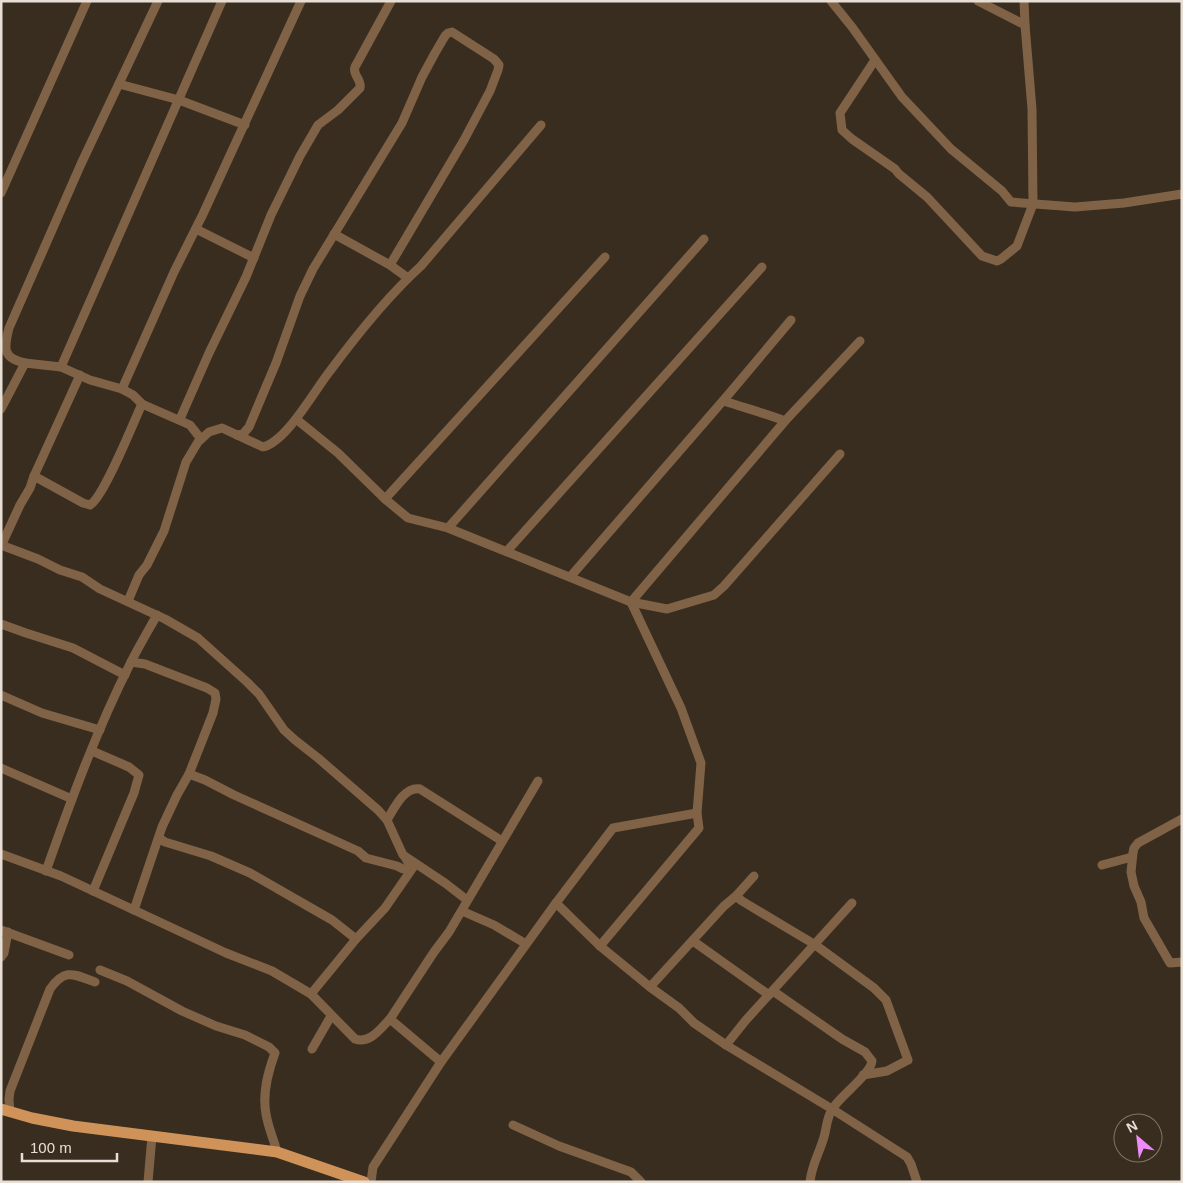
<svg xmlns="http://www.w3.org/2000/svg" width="1183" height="1183" viewBox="0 0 1183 1183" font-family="Helvetica,sans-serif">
	<rect width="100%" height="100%" fill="#392d1f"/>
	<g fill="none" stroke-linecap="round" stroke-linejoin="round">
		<!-- minor -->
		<g stroke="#806247" stroke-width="9">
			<polyline points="831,1 852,27 902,97 951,149 1002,191 1011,202 1075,207 1124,203 1182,194"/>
			<polyline points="978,1 1025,25"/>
			<polyline points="875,60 840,113 842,130 852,139 895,169 899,174 927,197 982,256 997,261 1001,259 1017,246 1033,204 1032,109 1025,25 1024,1"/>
			<polyline points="119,84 179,100 245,125"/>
			<polyline points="1,193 87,1"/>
			<polyline points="196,229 254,258"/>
			<polyline points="334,234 390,265 408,278"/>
			<path d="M 25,363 C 2,358 4,348 9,328 L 81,164 L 158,1"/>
			<polyline points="61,367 222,1"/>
			<polyline points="122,389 174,272 203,214 301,1"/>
			<path d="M 724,401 C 745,408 764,413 785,421"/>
			<polyline points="1,409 25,363 61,367 90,380 122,389 133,395 142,404"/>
			<path d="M 180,419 L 209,353 L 246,277 L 271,215 L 300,156 L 318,125 L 338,110 L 360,88 C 362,79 352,75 355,67 L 391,1"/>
			<polyline points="296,419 338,453 385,499 408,518 448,528 631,602 667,609 714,595 724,586 840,454"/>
			<polyline points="237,435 243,434 249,427 276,363 300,296 313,269 402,123 422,77 435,53 445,36 448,33 452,32 494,59 499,65 498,70 490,91 464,140 390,265"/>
			<polyline points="34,476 80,375"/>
			<polyline points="385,499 605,257"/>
			<polyline points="448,528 704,239"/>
			<polyline points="1,545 38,559 60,570 82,577 100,589 165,619 198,638 247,682 259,694 284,730 295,740 318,758 378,810 387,820 403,855 445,883 467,900"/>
			<path d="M 1,546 L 20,505 L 30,488 L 34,476 L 83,503 L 90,505 C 104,497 133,423 142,404 L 190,425 L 201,439"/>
			<polyline points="507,551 762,267"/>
			<polyline points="571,576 728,395 791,320"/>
			<path d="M 128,601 L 139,575 L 147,565 L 164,531 L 186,462 L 198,442 L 209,432 L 222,428 L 263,447 C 287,441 314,391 330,371 C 356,336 389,295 421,266 L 541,125"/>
			<polyline points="631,602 785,421 860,341"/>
			<polyline points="1,624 26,633 73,648 125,675"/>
			<polyline points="131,662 145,664 207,688 215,693 216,699 213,713 189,774 177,795 162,827 134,910"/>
			<polyline points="1,695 42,713 100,730"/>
			<polyline points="92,751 129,767 139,775 134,793 93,891"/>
			<polyline points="1,768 72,799"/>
			<polyline points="189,774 205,780 234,795 358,851 366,858 397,866 403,869 412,868 406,859"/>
			<polyline points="1182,819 1138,843 1134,848 1133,853 1131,872 1134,886 1141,902 1144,918 1170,963 1182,962"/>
			<path d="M 387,820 C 394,809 404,786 420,789 L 502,841"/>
			<polyline points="159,838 165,842 211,856 250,873 332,920 356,939"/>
			<path d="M 1,854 L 61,876 L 226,953 L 272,971 L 311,994 L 355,1039 C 370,1044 380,1029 390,1019 L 441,1062"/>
			<polyline points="1102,865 1132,857"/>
			<path d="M 46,871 C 71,800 97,729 131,662 C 139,646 148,631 157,615"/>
			<polyline points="736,896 754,876"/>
			<polyline points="556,903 613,828 697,813"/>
			<polyline points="462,911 494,925 526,944"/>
			<polyline points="1,930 69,955"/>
			<polyline points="693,941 769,995"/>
			<polyline points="600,946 699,828 697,813 701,763 681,708 631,602"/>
			<polyline points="1,957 4,953 8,932"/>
			<path d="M 100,970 L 127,981 L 182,1011 L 216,1026 L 245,1035 L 269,1047 L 275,1053 C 268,1072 262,1093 266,1114 C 268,1127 274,1140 277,1152"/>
			<polyline points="650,987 724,906 736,896 742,901 814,944 874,988 886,1000 908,1060 887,1071 863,1075"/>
			<path d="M 773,991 L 842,1039 L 865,1052 L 872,1061 C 871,1074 841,1095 833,1108 C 827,1117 827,1124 825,1133 C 821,1151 812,1162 810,1182"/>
			<polyline points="311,994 356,939 385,908 414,866"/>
			<polyline points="390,1019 434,952 449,932 538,781"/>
			<polyline points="726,1045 746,1020 852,903"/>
			<polyline points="312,1049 331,1016"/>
			<path d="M 10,1112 L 9,1099 L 10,1091 L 50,989 C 65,968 73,974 95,982"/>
			<polyline points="513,1125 559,1146 631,1172 641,1182"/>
			<polyline points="148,1182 152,1136"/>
			<polyline points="371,1182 373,1167 441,1062 556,903 600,946 650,987 679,1008 694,1023 726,1045 832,1109 907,1157 911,1164 917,1182"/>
		</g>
		<!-- major -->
		<polyline stroke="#cf9359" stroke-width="11" points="1,1109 32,1118 73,1126 277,1152 364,1182"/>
	</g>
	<!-- border -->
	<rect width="1183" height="1183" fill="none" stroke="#e7dfd6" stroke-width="5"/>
	<!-- north arrow -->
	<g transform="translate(1138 1138) rotate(332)"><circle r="24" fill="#392d1f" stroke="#7f7468"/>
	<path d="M0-4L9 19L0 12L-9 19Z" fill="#ed8cf9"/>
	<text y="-8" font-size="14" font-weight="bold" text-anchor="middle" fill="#e7dfd6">N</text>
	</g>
	<!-- scale -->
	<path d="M22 1153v8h95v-8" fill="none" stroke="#e7dfd6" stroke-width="2.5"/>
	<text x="30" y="1153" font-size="15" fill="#e7dfd6" stroke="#392d1f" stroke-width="4" paint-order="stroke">100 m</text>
</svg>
